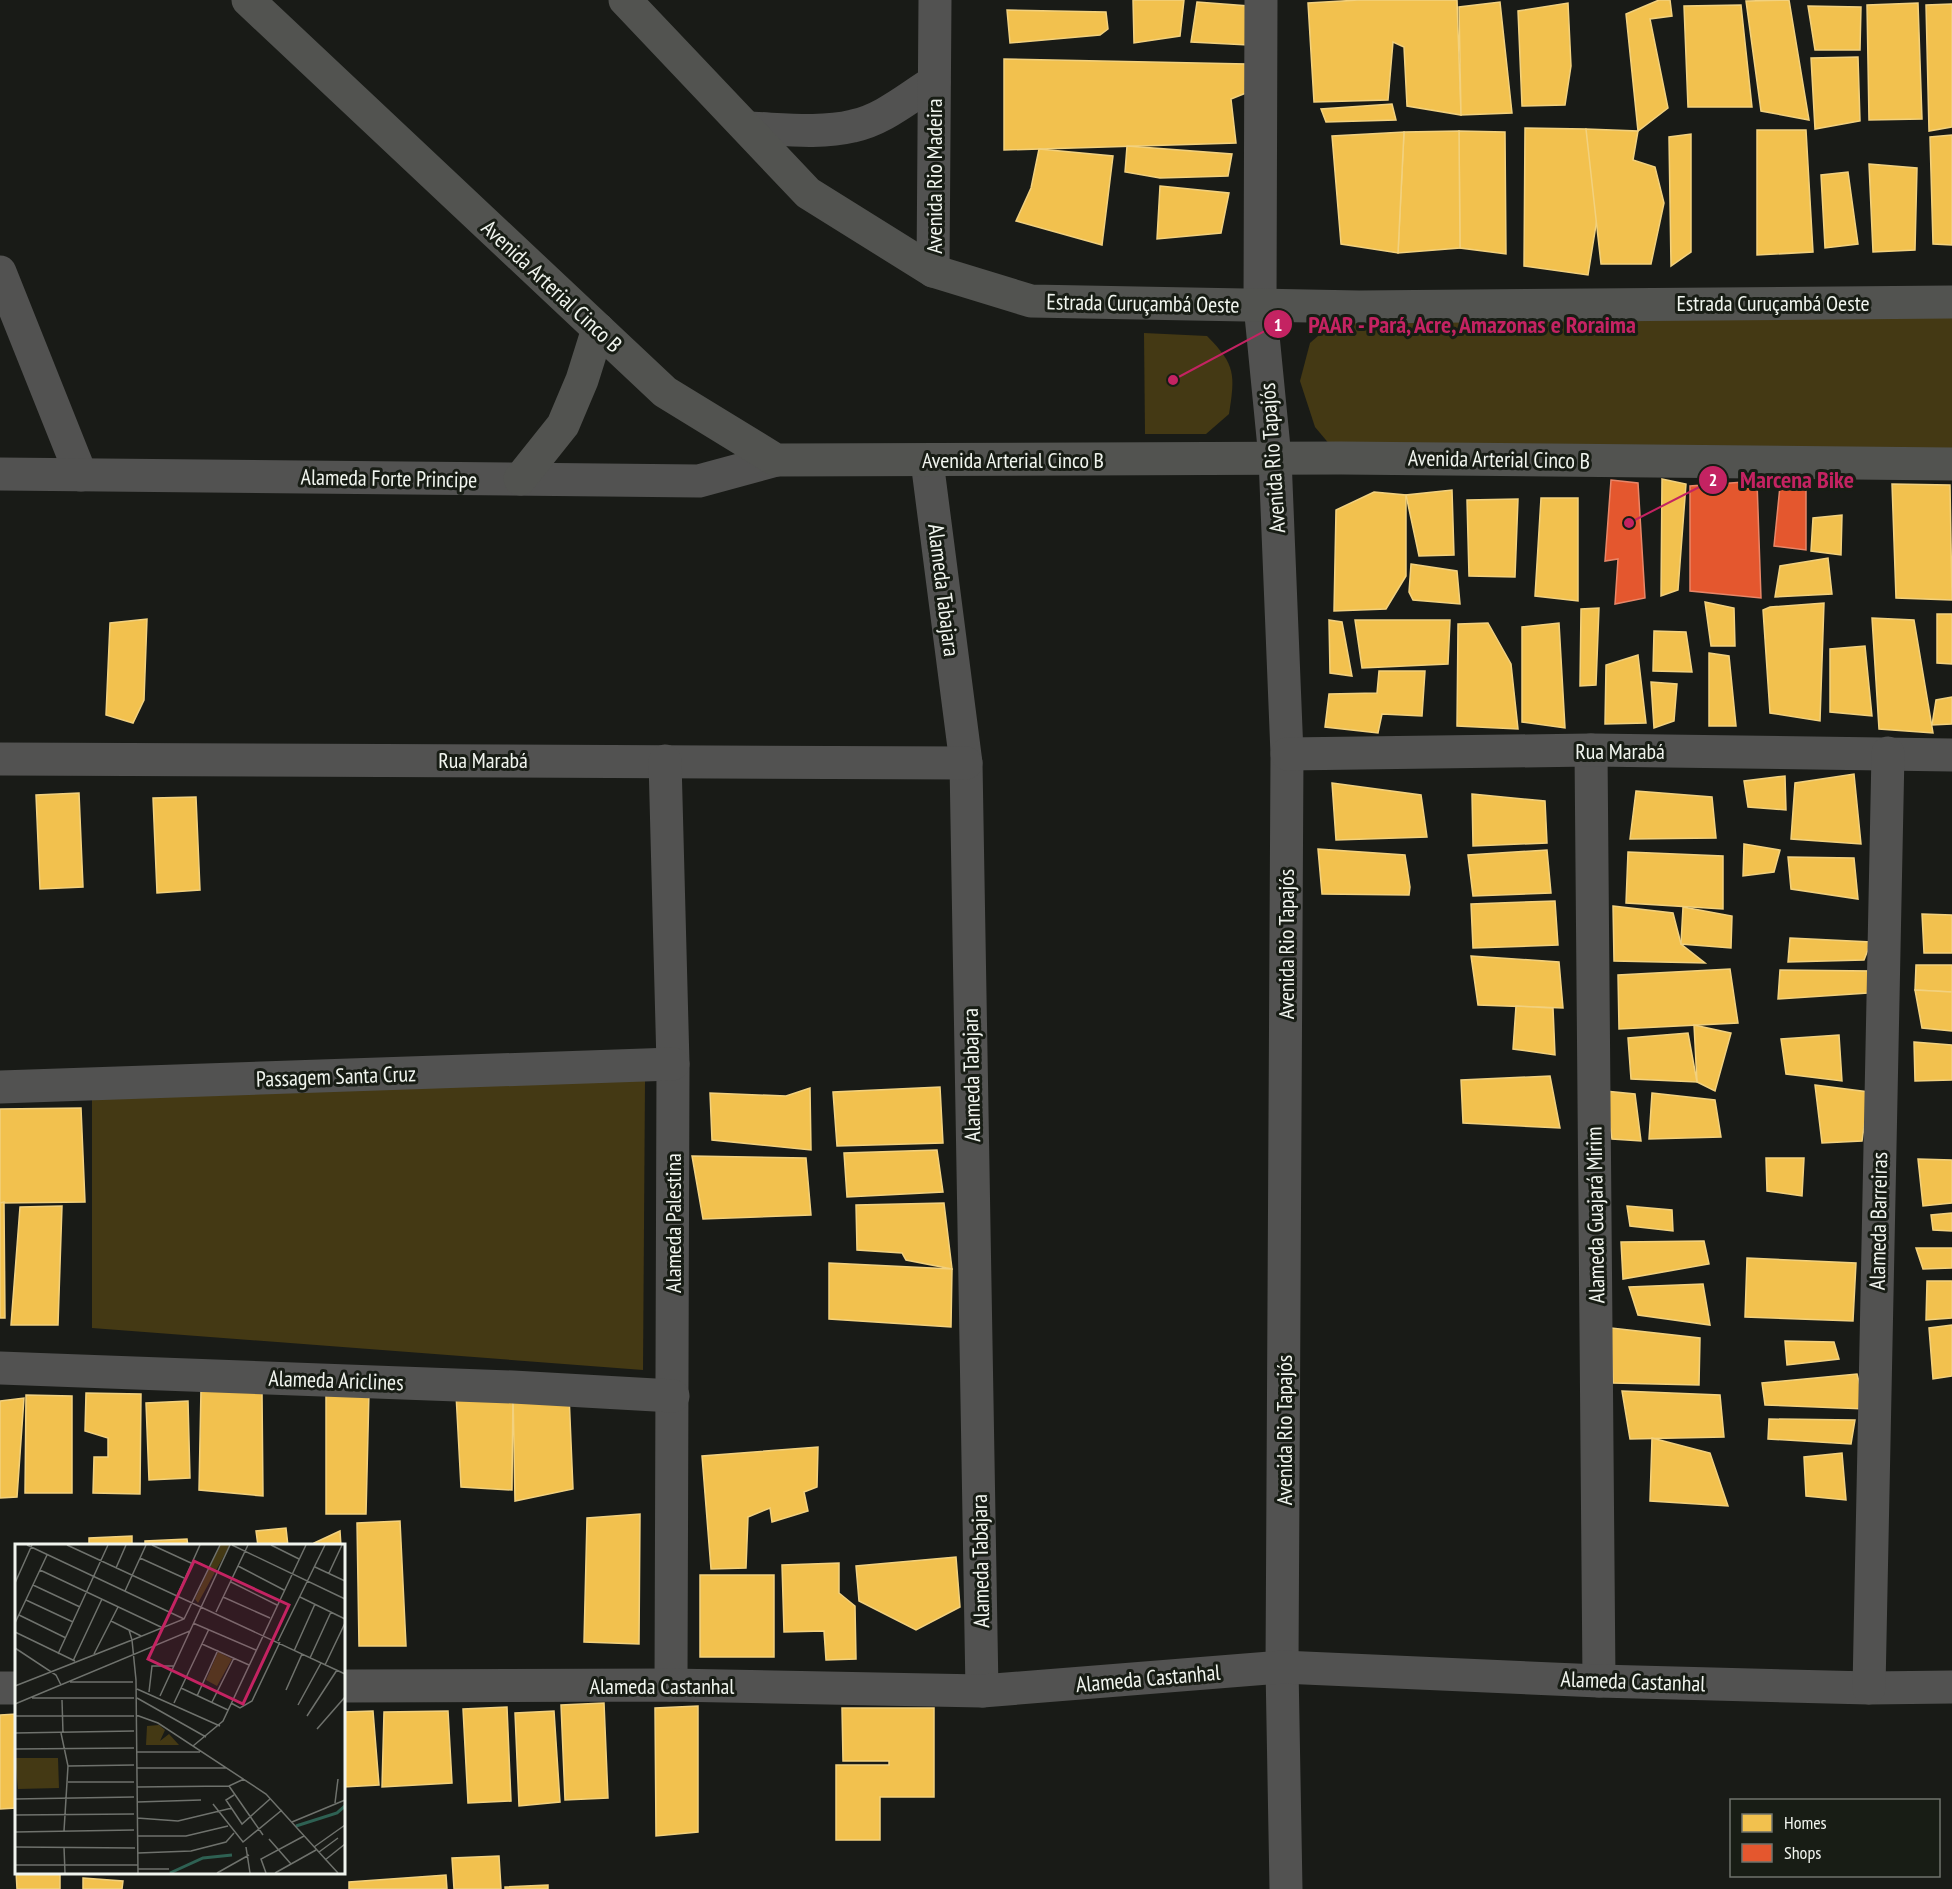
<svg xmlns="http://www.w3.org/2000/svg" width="1952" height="1889" viewBox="0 0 1952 1889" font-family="'PT Sans Narrow',sans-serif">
	<rect width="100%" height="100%" fill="#191b17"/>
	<!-- green -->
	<g fill="#443914">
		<polygon points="1952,302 1952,464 1341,458 1315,427 1300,381 1310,343 1352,306"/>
		<path d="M 1144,333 L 1207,336 C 1236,365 1235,375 1229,414 L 1206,434 L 1145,434 Z"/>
		<polygon points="645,1080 643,1370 92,1328 92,1094"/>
	</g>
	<!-- homes -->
	<g fill="#f2c14e" stroke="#f2d17e" stroke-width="1.5">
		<polygon points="1133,0 1184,0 1180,36 1134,43"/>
		<polygon points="1359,0 1457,0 1461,115 1407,106 1404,47 1393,42 1388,100 1314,102 1308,3"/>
		<polygon points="1659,0 1670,0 1672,16 1650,19 1668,108 1638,131 1626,14"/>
		<polygon points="1789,0 1809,120 1761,111 1746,1"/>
		<polygon points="1197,2 1249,6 1248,45 1191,42"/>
		<polygon points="1500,2 1512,113 1461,115 1459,7"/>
		<polygon points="1568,3 1571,66 1565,105 1522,106 1518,11"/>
		<polygon points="1918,3 1922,119 1869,120 1867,5"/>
		<polygon points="1952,4 1952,127 1929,131 1926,5"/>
		<polygon points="1741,5 1752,107 1688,107 1684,6"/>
		<polygon points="1808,6 1861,7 1860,50 1815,50"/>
		<polygon points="1007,10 1106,12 1108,29 1100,35 1010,43"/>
		<polygon points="1858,57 1860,121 1815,129 1811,58"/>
		<polygon points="1004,59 1247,64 1251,91 1231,99 1236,143 1004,150"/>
		<polygon points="1392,104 1396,120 1326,122 1321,109"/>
		<polygon points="1525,128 1586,129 1600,164 1601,194 1588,275 1524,266"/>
		<polygon points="1586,129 1638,131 1633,160 1655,167 1664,203 1651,264 1601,264"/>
		<polygon points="1757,130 1806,130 1813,252 1757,255"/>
		<polygon points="1459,131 1505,132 1506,254 1460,248"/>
		<polygon points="1459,131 1460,248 1398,253 1404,132"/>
		<polygon points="1404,132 1398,253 1341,244 1332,136"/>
		<polygon points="1691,134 1691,252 1671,266 1669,137"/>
		<polygon points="1952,135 1952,245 1933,244 1930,137"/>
		<polygon points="1127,146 1232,154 1228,176 1160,178 1125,172"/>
		<polygon points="1039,149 1113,156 1102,245 1016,221 1031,188"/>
		<polygon points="1869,164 1917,168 1915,250 1873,252"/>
		<polygon points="1848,172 1858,244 1825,248 1821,175"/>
		<polygon points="1160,186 1229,193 1221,233 1157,239"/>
		<polygon points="1662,479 1686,484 1678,590 1661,596"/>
		<polygon points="1892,484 1950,485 1952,600 1896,598"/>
		<polygon points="1452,490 1454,555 1419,556 1406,495"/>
		<polygon points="1374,492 1406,495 1406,576 1386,609 1334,611 1336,510"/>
		<polygon points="1541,498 1578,498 1578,601 1535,596"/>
		<polygon points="1518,499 1515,577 1469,576 1467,500"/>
		<polygon points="1842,515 1841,555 1811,551 1813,518"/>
		<polygon points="1828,558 1832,594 1775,597 1780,566"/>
		<polygon points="1411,564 1457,571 1460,604 1413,600 1409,592"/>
		<polygon points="1705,602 1734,608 1735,646 1711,646"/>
		<polygon points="1824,603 1820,721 1770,713 1763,610 1770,607"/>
		<polygon points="1599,608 1596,685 1580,686 1581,609"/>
		<polygon points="1937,614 1952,614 1952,664 1937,663"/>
		<polygon points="1872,618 1914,620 1933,733 1879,729"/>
		<polygon points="147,619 144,700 133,723 106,715 110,623"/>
		<polygon points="1329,620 1342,622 1352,676 1330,673"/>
		<polygon points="1355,620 1450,620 1448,664 1362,668"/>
		<polygon points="1488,623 1511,664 1518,729 1457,726 1458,624"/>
		<polygon points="1559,623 1565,728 1522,722 1522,627"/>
		<polygon points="1654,631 1686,632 1692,672 1653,671"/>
		<polygon points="1865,646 1872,716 1830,712 1830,649"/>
		<polygon points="1709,653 1729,656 1736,726 1709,726"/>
		<polygon points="1638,655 1646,723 1605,724 1606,665"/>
		<polygon points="1379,671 1425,671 1422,716 1382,714 1378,733 1325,727 1329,694 1377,693"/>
		<polygon points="1651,682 1677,684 1674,721 1654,728"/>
		<polygon points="1952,697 1952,724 1932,725 1936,700"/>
		<polygon points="1854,774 1861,844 1791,839 1795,783"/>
		<polygon points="1785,776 1786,810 1748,807 1744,781"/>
		<polygon points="1332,783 1421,795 1427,837 1336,840"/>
		<polygon points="1636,791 1712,797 1716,838 1630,839"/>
		<polygon points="79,793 83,887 40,889 36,795"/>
		<polygon points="1472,794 1545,801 1547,843 1473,846"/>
		<polygon points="196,797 200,890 157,893 153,798"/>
		<polygon points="1744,844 1780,850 1774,872 1743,876"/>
		<polygon points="1318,849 1405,855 1410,887 1409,895 1322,894"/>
		<polygon points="1547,850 1551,893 1473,896 1468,855"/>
		<polygon points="1628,852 1723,856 1723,909 1626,903"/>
		<polygon points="1788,857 1854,858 1858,899 1791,889"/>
		<polygon points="1555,901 1558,945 1473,948 1471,904"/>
		<polygon points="1613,906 1673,913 1681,944 1705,963 1614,961"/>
		<polygon points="1683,907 1732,916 1731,948 1681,944"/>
		<polygon points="1922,914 1952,915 1952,953 1924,953"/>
		<polygon points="1790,938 1871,942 1864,960 1788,962"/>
		<polygon points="1471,956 1559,962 1563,1008 1478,1005"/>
		<polygon points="1916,965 1952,965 1952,992 1915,990"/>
		<polygon points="1730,969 1738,1023 1619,1029 1618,975"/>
		<polygon points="1780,970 1873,971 1868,993 1778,999"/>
		<polygon points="1915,990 1952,992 1952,1031 1922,1028"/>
		<polygon points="1516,1006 1553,1008 1555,1055 1513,1049"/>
		<polygon points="1694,1025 1731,1033 1715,1091 1697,1082"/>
		<polygon points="1688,1033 1697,1082 1631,1079 1628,1038"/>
		<polygon points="1839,1035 1842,1081 1786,1074 1781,1039"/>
		<polygon points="1914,1042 1952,1045 1952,1080 1915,1081"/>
		<polygon points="1550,1076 1560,1128 1463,1123 1461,1080"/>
		<polygon points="1815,1085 1869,1092 1862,1141 1822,1143"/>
		<polygon points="940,1087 943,1143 837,1146 833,1092"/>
		<polygon points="810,1088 811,1150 712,1140 710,1093 786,1096"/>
		<polygon points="1605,1091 1635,1094 1641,1141 1612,1139"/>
		<polygon points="1652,1093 1715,1100 1721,1137 1649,1139"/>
		<polygon points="81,1108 85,1202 0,1203 0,1109"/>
		<polygon points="937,1150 943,1192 847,1197 844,1153"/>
		<polygon points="692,1156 806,1158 811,1215 703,1219"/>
		<polygon points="1766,1158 1804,1158 1802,1196 1767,1191"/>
		<polygon points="1918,1159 1952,1160 1952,1203 1923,1206"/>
		<polygon points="4,1202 5,1318 0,1318 0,1203"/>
		<polygon points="944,1203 952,1269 906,1260 902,1253 857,1250 856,1205"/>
		<polygon points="62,1206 58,1325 11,1325 20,1207"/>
		<polygon points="1627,1206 1672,1210 1673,1231 1630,1226"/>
		<polygon points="1952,1213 1952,1231 1933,1230 1931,1215"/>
		<polygon points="1704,1241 1709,1264 1623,1279 1621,1242"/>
		<polygon points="1916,1248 1952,1248 1952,1268 1923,1269"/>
		<polygon points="1747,1258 1856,1263 1853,1321 1745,1317"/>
		<polygon points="829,1263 952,1269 951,1327 829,1319"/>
		<polygon points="1927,1281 1952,1281 1952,1318 1926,1320"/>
		<polygon points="1703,1284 1710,1325 1638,1315 1629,1287"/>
		<polygon points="1952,1325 1952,1376 1933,1379 1929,1328"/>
		<polygon points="1611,1328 1700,1338 1699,1385 1613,1383"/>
		<polygon points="1785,1341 1834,1342 1839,1359 1787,1365"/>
		<polygon points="1857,1374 1866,1409 1765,1405 1762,1383"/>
		<polygon points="513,1387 512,1490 461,1487 456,1394"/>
		<polygon points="201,1389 262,1392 263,1496 199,1490"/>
		<polygon points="1622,1391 1720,1395 1724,1437 1630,1439"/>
		<polygon points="369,1392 366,1514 326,1514 326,1394"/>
		<polygon points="86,1393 141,1394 140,1494 93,1493 94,1457 108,1457 108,1438 85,1431"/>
		<polygon points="513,1394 569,1395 573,1489 515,1501"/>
		<polygon points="26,1395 72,1396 72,1493 25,1493"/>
		<polygon points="24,1398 17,1497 0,1498 0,1401"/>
		<polygon points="188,1401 190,1478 149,1480 146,1403"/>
		<polygon points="1769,1419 1855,1420 1851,1444 1768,1439"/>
		<polygon points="1652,1438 1710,1453 1728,1506 1650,1501"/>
		<polygon points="818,1447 817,1487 804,1492 808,1511 772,1522 770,1508 748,1517 746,1568 711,1569 702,1456"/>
		<polygon points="1842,1453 1846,1500 1806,1496 1804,1457"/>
		<polygon points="640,1514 639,1644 584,1642 587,1518"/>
		<polygon points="400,1521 406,1646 359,1646 357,1523"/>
		<polygon points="286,1528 288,1546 258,1546 256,1531"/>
		<polygon points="340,1531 341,1546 314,1546 314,1543"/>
		<polygon points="132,1536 132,1546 89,1546 89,1538"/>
		<polygon points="187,1539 188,1546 145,1546 145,1541"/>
		<polygon points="956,1557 960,1607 916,1630 859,1601 856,1566"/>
		<polygon points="839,1563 839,1593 855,1606 856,1659 826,1660 824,1631 784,1632 782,1565"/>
		<rect x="700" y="1575" width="74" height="82"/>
		<polygon points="604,1703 608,1798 565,1800 561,1705"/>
		<polygon points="698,1706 698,1832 656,1836 655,1708"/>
		<polygon points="507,1707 511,1801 468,1803 463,1709"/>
		<polygon points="842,1708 934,1708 934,1797 880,1797 880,1840 836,1840 836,1765 889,1765 889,1761 843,1761"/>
		<polygon points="373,1711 379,1785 344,1787 344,1712"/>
		<polygon points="448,1711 452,1783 382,1787 384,1712"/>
		<polygon points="554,1711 560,1802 519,1806 515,1713"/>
		<polygon points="16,1714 16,1808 0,1809 0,1715"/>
		<polygon points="15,1853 16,1872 60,1872 60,1889 17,1889"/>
		<polygon points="499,1856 501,1889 454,1889 452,1858"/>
		<polygon points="446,1875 447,1889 349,1889 349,1882"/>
		<polygon points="83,1878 123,1881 122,1889 83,1889"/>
		<polygon points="548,1885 548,1889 505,1889 505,1887"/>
	</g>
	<!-- shops -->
	<g fill="#e4572e" stroke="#e88668" stroke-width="1.5">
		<polygon points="1611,480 1638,483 1645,598 1615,604 1618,559 1605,561"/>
		<polygon points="1757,481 1761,598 1690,591 1690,486"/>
		<polygon points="1785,484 1806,484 1806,550 1774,546 1780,486"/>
	</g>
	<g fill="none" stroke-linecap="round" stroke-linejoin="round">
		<!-- minor -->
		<g stroke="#525251" stroke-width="33">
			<polyline points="1261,0 1260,305 1275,458 1287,754 1282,1667 1286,1889"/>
			<path d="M 747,128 C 781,129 820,134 853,126 C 883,120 909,97 934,82"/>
			<polyline points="933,271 935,0"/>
			<polyline points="0,272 81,475"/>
			<polyline points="927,461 966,763 982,1691"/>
			<polyline points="0,474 699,481 776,460"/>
			<polyline points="1591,750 1599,1681"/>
			<polyline points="1287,754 1591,750 1952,755"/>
			<polyline points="0,759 966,763"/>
			<polyline points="665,761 673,1064 671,1685"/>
			<polyline points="0,1087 673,1064"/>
			<polyline points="0,1368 513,1387 673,1396"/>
			<polyline points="344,1686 671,1685 982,1691 1282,1667 1599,1681 1869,1688 1952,1687"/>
			<polyline points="0,1688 16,1688"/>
			<polyline points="1869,1688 1888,753"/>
		</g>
		<!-- primary -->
		<g stroke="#525350" stroke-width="33">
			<polyline points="248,0 665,392 776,460 1341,458 1952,464"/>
			<polyline points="625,0 808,193 933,271 1031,301 1359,307 1952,302"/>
			<polyline points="520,479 563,425 582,380 598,329"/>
		</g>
	</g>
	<g text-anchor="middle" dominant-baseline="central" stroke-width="6" stroke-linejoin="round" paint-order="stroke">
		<!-- street labels -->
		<g font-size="22" fill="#f1f5ef" stroke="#181d15">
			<text transform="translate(934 176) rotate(-90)">Avenida Rio Madeira</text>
			<text transform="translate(552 286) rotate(43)">Avenida Arterial Cinco B</text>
			<text transform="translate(1143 303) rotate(1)">Estrada Curuçambá Oeste</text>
			<text x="1773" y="303">Estrada Curuçambá Oeste</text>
			<text transform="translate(1272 458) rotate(-94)">Avenida Rio Tapajós</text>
			<text transform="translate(1499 459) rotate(1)">Avenida Arterial Cinco B</text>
			<text x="1013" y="460">Avenida Arterial Cinco B</text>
			<text transform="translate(389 478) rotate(1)">Alameda Forte Principe</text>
			<text transform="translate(944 590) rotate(83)">Alameda Tabajara</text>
			<text x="1620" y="751">Rua Marabá</text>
			<text x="483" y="760">Rua Marabá</text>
			<text transform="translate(1286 944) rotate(-90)">Avenida Rio Tapajós</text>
			<text transform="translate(971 1075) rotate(-91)">Alameda Tabajara</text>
			<text transform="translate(336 1076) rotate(-2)">Passagem Santa Cruz</text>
			<text transform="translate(1595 1215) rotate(-91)">Alameda Guajará Mirim</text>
			<text transform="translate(1878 1221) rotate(-89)">Alameda Barreiras</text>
			<text transform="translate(673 1223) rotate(-90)">Alameda Palestina</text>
			<text transform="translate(336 1380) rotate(2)">Alameda Ariclines</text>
			<text transform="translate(1284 1430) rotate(-90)">Avenida Rio Tapajós</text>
			<text transform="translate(980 1561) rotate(-91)">Alameda Tabajara</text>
			<text transform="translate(1148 1678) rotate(-5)">Alameda Castanhal</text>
			<text transform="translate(1633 1681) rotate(2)">Alameda Castanhal</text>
			<text x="662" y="1686">Alameda Castanhal</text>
		</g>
	</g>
	<!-- overview -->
	<g transform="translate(15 1544)">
		<rect width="330" height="330" fill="#191b17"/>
		<path d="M 205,1 L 215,1 L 183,59 L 180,55 ZM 203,108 L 217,115 L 202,142 L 191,136 ZM 144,181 L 150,186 L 145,197 L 154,190 L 164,201 L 131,201 L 132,182 ZM 0,214 L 43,214 L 44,244 L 3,245 Z" fill="#443914"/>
		<path fill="none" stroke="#2e6153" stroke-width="3" d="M 281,282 L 322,269 L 330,262M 155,329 L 188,314 L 217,311"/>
		<path fill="none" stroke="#6f726d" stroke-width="1.5" d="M 12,1 L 169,75M 52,1 L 330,130M 137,1 L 176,19M 217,1 L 330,55M 256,1 L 284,15M 125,14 L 169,34M 223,22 L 269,46M 300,23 L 330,37M 101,24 L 111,1M 25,26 L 148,84M 314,29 L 327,1M 216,38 L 262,61M 0,39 L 17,1M 18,41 L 65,63M 110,47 L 131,1M 162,52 L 185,1M 208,53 L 255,74M 285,53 L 330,75M 11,56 L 58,78M 201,68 L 233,1M 4,71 L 51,94M 96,77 L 126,92M 0,79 L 32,11M 178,79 L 241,106M 0,88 L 60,117M 263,97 L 310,1M 187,100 L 234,121M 0,104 L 41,131 L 46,141M 279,107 L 300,60M 43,110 L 93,1M 79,110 L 103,63M 295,114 L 316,68M 58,117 L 87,55M 310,121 L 330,79M 55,138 L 118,138M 0,142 L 117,96 L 114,86M 166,144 L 213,166M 122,145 L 205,182M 271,146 L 287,110M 134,148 L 137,122 L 159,122M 145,152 L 175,87M 182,152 L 203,106M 17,154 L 119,154M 122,154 L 191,193M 47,156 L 48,189M 197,158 L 219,114M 159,159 L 194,85M 216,159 L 225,164 L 237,157 L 265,98M 0,160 L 175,87 L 215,1M 283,161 L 306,119M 121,171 L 143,179 L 251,250 L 323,329M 0,172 L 119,172M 292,172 L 322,126M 302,185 L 330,153M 0,189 L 119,187M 46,189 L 53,222 L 49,287M 178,202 L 208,177 L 291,1M 0,205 L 119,204M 122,208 L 185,208M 53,222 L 119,221M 122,224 L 212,224M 53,238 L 119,238M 214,242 L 248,291M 122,243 L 214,242 L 229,235M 219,251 L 211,256 L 227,280 L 255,255M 0,255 L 119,253M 122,258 L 186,256M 320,259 L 323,235M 198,260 L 228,298 L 267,266M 0,271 L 119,270M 122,274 L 163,277 L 217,264M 277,278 L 330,256M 0,288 L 119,286M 122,292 L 171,292 L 213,282M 254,295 L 276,320M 0,303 L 120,304M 49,303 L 50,329M 231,303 L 235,329M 299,303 L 330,281M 304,308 L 323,294M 123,309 L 176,307 L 211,298 L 219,289M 310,316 L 330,300M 0,321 L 123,321M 123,325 L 154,325M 123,329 L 121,136 L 117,96 L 169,75 L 205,1M 202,329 L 234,311M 251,329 L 246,315 L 289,292M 260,329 L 301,306"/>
		<path fill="#c42362" fill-opacity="0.15" stroke="#c42362" stroke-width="3" d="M 179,17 L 274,61 L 228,160 L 133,115 Z"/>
		<rect width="330" height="330" fill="none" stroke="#f1f5ef" stroke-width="3"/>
	</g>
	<!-- callouts -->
	<path fill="none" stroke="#c42362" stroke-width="2" d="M1173 380L1278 324M1629 523L1713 480"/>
	<g fill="#c42362" stroke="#181d15" stroke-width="2">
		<circle cx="1173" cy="380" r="6"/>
		<circle cx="1629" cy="523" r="6"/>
		<circle cx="1278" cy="324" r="15"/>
		<circle cx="1713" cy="480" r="15"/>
	</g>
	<g font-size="18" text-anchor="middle" font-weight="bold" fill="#fff">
		<text x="1278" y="331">1</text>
		<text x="1713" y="486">2</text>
	</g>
	<g font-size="24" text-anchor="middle" font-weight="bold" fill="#c42362" stroke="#181d15" stroke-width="6" stroke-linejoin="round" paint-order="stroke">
		<text x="1472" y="333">PAAR - Pará, Acre, Amazonas e Roraima</text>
		<text x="1797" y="488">Marcena Bike</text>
	</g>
	<!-- legend -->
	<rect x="1730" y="1799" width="210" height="78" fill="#181d15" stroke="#6f736c" stroke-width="1.5"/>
	<rect x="1742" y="1814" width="30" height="18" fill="#f2c14e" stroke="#6f736c" stroke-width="1.5"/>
	<text x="1784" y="1829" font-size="18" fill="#f1f5ef">Homes</text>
	<rect x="1742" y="1844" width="30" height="18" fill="#e4572e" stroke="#6f736c" stroke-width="1.5"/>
	<text x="1784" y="1859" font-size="18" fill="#f1f5ef">Shops</text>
</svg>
